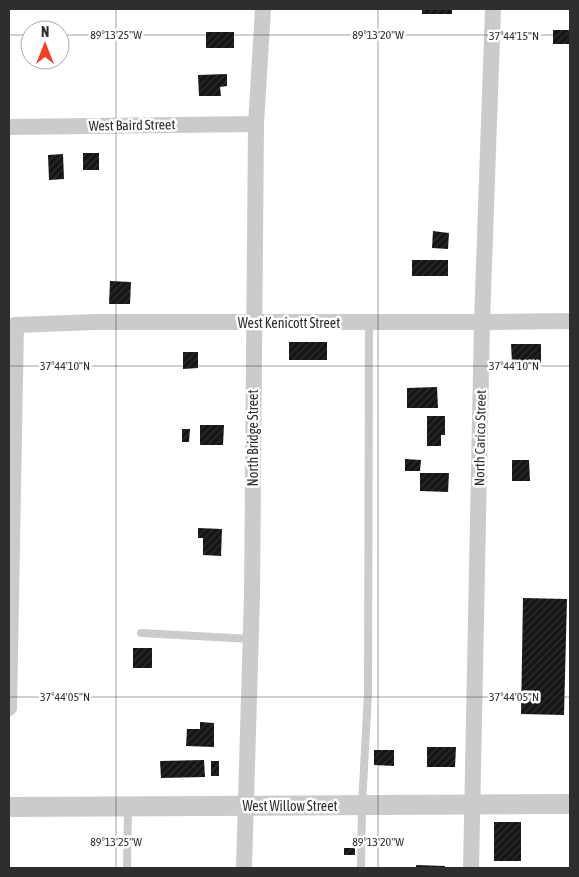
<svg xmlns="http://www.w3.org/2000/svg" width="579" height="877" viewBox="0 0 579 877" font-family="'Asap Condensed',sans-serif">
	<defs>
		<pattern id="building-hatch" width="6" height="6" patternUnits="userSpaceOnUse" patternTransform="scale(1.25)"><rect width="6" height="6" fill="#151515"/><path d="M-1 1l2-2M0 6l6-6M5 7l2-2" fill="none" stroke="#2f2f2f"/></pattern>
	</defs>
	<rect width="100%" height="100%" fill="#fff"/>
	<!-- building -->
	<g fill="url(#building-hatch)">
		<rect x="422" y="9" width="30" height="5"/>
		<rect x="553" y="30" width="17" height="14"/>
		<rect x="206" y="32" width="28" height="16"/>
		<polygon points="227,74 227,86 220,87 221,96 199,96 198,75"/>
		<rect x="83" y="153" width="16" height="17"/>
		<polygon points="63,154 64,179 49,180 48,155"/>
		<polygon points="433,231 449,233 448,249 432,248"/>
		<rect x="412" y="260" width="36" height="16"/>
		<polygon points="110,281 131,282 130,304 109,304"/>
		<rect x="289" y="342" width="38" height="18"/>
		<polygon points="511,344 541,344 541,363 512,363"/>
		<polygon points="183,352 198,352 198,368 183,369"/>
		<polygon points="437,387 438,408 407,408 407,388"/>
		<polygon points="427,416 445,416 445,435 441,435 441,446 427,446"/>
		<polygon points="200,425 224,425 223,445 200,445"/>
		<polygon points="182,429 190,429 189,442 182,442"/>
		<polygon points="405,459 421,460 420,471 405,471"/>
		<polygon points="512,460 529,460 530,481 512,481"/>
		<polygon points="420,473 449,473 448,492 420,491"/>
		<polygon points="198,528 222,529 221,556 203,555 203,538 198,538"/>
		<polygon points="523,598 567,599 564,715 521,714"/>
		<rect x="133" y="648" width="19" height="20"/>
		<polygon points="200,722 214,723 214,747 186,746 187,729 200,729"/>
		<polygon points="427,747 456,747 455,767 427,767"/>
		<polygon points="374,750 394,750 394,766 374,765"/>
		<polygon points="204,760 205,777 161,778 160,761"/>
		<rect x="211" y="761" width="8" height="15"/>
		<rect x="494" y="822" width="27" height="39"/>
		<rect x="344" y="848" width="11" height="7"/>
		<polygon points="416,865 445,866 445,868 416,868"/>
	</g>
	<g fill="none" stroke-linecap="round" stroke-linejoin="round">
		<!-- service -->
		<g stroke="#cbcbcb" stroke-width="8">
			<polyline points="141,633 251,639"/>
			<polyline points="127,868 128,808"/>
			<polyline points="361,868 362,805 368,693 369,323"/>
		</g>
		<!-- minor -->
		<g stroke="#cbcbcb" stroke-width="16">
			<polyline points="9,127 256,124"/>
			<polyline points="9,327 16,325 95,322 482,322 570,321"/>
			<polyline points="9,708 16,325"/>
			<polyline points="244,868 252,595 256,124 263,9"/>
			<polyline points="471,868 482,322 493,9"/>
		</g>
		<!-- tertiary -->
		<polyline stroke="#cbcbcb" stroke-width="20" points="9,807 570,804"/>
	</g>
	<!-- ticks -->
	<path fill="none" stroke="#2e2e2e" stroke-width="1" stroke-opacity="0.45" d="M 116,9 L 116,868M 378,9 L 378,868M 9,35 L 30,35M 60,35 L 570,35M 9,366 L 570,366M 9,697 L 570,697"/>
	<g text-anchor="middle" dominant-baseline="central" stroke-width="5" stroke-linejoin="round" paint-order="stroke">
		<!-- street labels -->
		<g font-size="14" fill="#2e2e2e" stroke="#fff">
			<text transform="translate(132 125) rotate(-1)">West Baird Street</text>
			<text x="289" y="323">West Kenicott Street</text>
			<text transform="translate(253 438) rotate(-90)">North Bridge Street</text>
			<text transform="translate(480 438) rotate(-89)">North Carico Street</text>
			<text x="290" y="806">West Willow Street</text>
		</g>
	</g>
	<g font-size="12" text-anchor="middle" fill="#2e2e2e" stroke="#fff" stroke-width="5" stroke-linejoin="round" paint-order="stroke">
		<text x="116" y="39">89°13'25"W</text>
		<text x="378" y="39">89°13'20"W</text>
		<text x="514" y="40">37°44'15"N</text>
		<text x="65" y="370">37°44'10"N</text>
		<text x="514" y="370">37°44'10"N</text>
		<text x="65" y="701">37°44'05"N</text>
		<text x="514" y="701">37°44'05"N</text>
		<text x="116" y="846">89°13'25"W</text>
		<text x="378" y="846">89°13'20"W</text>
	</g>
	<!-- border -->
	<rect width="579" height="877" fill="none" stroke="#2e2e2e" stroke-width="20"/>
	<!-- north arrow -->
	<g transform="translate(45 45)"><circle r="24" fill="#ffffff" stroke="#ababab"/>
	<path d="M0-4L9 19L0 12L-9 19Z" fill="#ef3f25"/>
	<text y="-8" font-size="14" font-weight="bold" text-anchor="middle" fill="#2e2e2e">N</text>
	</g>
</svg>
